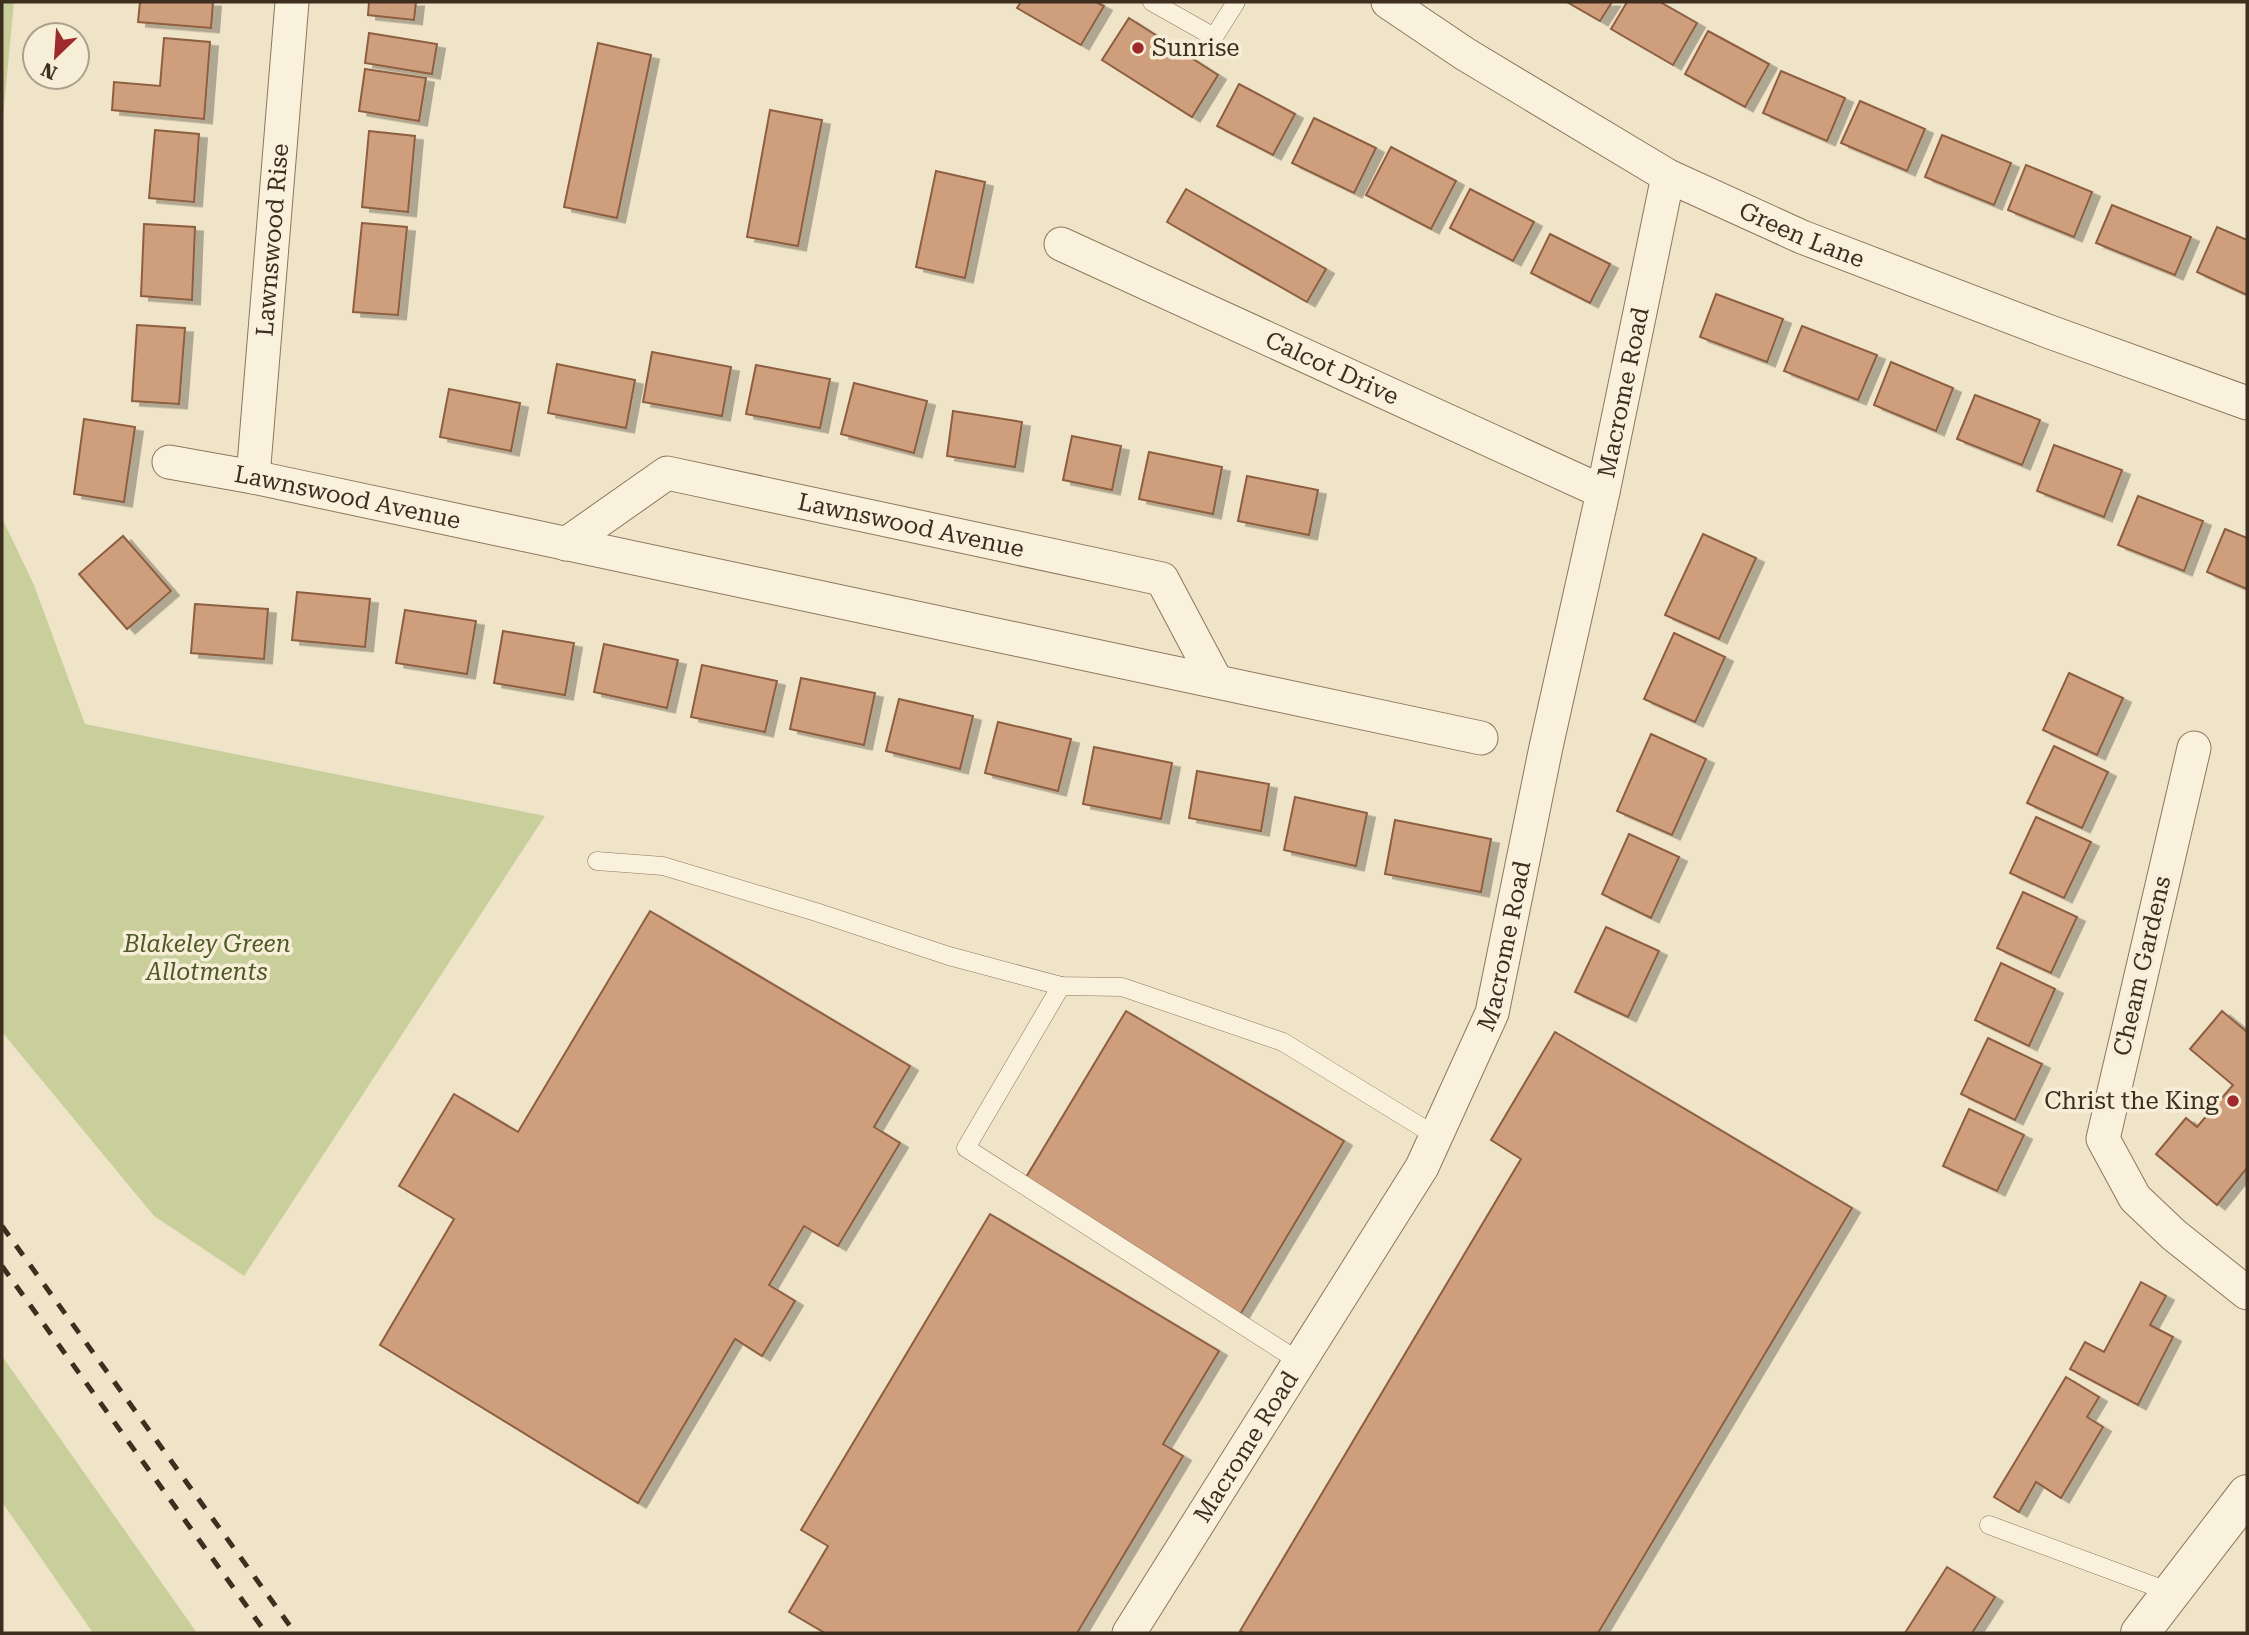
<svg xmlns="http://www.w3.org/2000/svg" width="2249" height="1635" viewBox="0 0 2249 1635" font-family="'Roboto Serif',serif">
	<defs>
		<filter id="shadow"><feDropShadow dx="8" dy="4.5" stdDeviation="0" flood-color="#0004"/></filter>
	</defs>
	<rect width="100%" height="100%" fill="#f0e4c8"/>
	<!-- green -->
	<g fill="#c9cf9b">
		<polygon points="2,2 14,2 2,128"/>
		<polygon points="2,518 34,585 85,724 545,816 244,1276 154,1216 2,1032"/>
		<polygon points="2,1356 197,1633 93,1633 2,1502"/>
	</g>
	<!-- building -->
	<g fill="#cf9f7d" stroke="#8d5f41" stroke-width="2" filter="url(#shadow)">
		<polygon points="140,2 213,2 211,28 138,22"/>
		<polygon points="369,2 416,2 414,20 368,15"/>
		<polygon points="1021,2 1096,2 1104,6 1081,45 1017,8"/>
		<polygon points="1567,2 1612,2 1600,21"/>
		<polygon points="1627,2 1660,2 1697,23 1673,65 1611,29"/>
		<polygon points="1129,18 1218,75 1192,117 1102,60"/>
		<polygon points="1708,31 1769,64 1745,107 1685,74"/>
		<polygon points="369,33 437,44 432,74 365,63"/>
		<polygon points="164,38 210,42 204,119 112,110 114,82 160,86"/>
		<polygon points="598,43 651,55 617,218 564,207"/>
		<polygon points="365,69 426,78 419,121 359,111"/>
		<polygon points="1781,71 1845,98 1827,141 1763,113"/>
		<polygon points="1239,84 1295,114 1273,155 1217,126"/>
		<polygon points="1860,101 1925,129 1907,171 1841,143"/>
		<polygon points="770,110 822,120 798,246 747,237"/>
		<polygon points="1314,118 1376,148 1354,193 1292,163"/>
		<polygon points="155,130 199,134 194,202 149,198"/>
		<polygon points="369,131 415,136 408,212 362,207"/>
		<polygon points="1942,135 2011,163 1994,205 1925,177"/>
		<polygon points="1391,147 1456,181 1431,229 1366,195"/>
		<polygon points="2026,165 2092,192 2074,237 2008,210"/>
		<polygon points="936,171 985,182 965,278 916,267"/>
		<polygon points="1186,189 1326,269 1307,302 1167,222"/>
		<polygon points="1470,189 1534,222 1513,261 1450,228"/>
		<polygon points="2112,205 2191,237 2175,275 2096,243"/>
		<polygon points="362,223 407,227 398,315 353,312"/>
		<polygon points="144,224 195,227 192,300 141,296"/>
		<polygon points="2217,227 2247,240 2247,295 2197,272"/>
		<polygon points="1550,234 1610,264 1590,303 1531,273"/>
		<polygon points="1716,294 1783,319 1767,362 1700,337"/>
		<polygon points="137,325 185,328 179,404 132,401"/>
		<polygon points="1802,326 1877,355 1858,400 1784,371"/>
		<polygon points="652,352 731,367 722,416 643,402"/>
		<polygon points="1891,362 1953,388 1936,431 1874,405"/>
		<polygon points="557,364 635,380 626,428 548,413"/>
		<polygon points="756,365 830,379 820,428 746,414"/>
		<polygon points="854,383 927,401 914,453 841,434"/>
		<polygon points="449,389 520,403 511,451 440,437"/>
		<polygon points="1975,395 2040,420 2022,465 1957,439"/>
		<polygon points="953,411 1022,422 1015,467 947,456"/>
		<polygon points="84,419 135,427 124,502 74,494"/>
		<polygon points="1072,436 1121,446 1112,490 1063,480"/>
		<polygon points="2054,445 2122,470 2104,517 2037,491"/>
		<polygon points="1149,452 1222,467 1213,514 1139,499"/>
		<polygon points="1247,476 1318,490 1309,535 1238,521"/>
		<polygon points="2138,496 2203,521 2184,571 2118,545"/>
		<polygon points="2225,529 2247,538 2247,589 2207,572"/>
		<polygon points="1703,534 1756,558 1719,639 1665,615"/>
		<polygon points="123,536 171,591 127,629 79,574"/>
		<polygon points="297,592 370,599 365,647 292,640"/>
		<polygon points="195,604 268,609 264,659 191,653"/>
		<polygon points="405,610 476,621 467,674 396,663"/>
		<polygon points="503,631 574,643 565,695 494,683"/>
		<polygon points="1674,633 1725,657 1695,722 1644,699"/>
		<polygon points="604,644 678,660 667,708 594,692"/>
		<polygon points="702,665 777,681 765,732 691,717"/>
		<polygon points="2069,673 2123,698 2097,755 2043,730"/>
		<polygon points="801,678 875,693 864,745 790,729"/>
		<polygon points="899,699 973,716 960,769 886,751"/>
		<polygon points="998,722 1071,739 1058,791 985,773"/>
		<polygon points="1651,734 1706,759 1672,835 1617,811"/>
		<polygon points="2054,746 2108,772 2082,828 2027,803"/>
		<polygon points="1094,747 1172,763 1161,819 1083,804"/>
		<polygon points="1197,771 1269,784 1261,831 1189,818"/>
		<polygon points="1295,797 1367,813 1356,866 1284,850"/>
		<polygon points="2036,817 2091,842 2064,898 2010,873"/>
		<polygon points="1395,820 1491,839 1481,892 1385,874"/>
		<polygon points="1629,834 1679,857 1651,918 1602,894"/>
		<polygon points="2023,892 2077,917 2051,973 1997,948"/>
		<polygon points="650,911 910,1066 874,1127 900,1143 838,1246 804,1226 769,1285 795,1301 762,1356 735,1339 638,1503 380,1345 454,1219 399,1186 454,1094 518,1132"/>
		<polygon points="1606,927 1659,951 1628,1017 1575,992"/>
		<polygon points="2001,963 2055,989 2029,1046 1975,1020"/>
		<polygon points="1126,1011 1344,1141 1240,1315 1022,1184"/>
		<polygon points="2222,1011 2247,1032 2247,1168 2217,1205 2156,1154 2186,1118 2197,1127 2233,1085 2190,1049"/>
		<polygon points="1555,1032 1852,1208 1598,1633 1244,1633 1240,1631 1521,1159 1491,1140"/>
		<polygon points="1988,1038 2042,1064 2015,1120 1961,1094"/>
		<polygon points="1969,1109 2024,1135 1997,1191 1943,1166"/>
		<polygon points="990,1214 1219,1351 1163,1444 1183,1456 1077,1633 825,1633 789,1612 828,1546 801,1530"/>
		<polygon points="2141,1282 2166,1296 2150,1325 2173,1337 2138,1405 2070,1369 2085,1342 2104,1352"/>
		<polygon points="2066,1377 2099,1397 2087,1417 2103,1427 2061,1498 2036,1482 2019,1512 1994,1497"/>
		<polygon points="1947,1567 1995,1597 1972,1633 1905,1633"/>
	</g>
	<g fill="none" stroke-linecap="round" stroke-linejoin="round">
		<!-- service casing -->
		<g stroke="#8d765c" stroke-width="19">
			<g id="service">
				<polyline points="1152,2 1214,37 1236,2"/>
				<polyline points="597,861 663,866 816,912 949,956 1061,986 1122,987 1283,1042 1436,1136"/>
				<polyline points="1061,986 966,1148 1300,1362"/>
				<polyline points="1989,1525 2170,1592"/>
			</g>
		</g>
		<!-- minor casing -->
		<g stroke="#8d765c" stroke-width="35">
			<g id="minor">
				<path id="s1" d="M 1388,2 L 1465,54 L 1668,176 L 1802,237 L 2050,332 L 2247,403"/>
				<path id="s2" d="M 1061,244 L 1603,492"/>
				<path id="s3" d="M 169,462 L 253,477 L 1481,738"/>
				<path id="s4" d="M 253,477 L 292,2"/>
				<path id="s5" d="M 566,544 L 667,473 L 1162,579 L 1216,681"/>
				<polyline points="2194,748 2103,1139 2135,1198 2174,1235 2247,1293"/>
				<path id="s6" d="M 1129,1633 L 1422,1167 L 1492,1013 L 1546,747 L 1603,492 L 1668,176"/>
			</g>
		</g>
		<!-- tertiary casing -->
		<g stroke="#8d765c" stroke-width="40">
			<polyline id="tertiary" points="2140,1633 2247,1494"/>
		</g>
		<!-- service -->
		<use href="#service" stroke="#faf1dc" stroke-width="18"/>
		<!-- minor -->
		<use href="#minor" stroke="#faf1dc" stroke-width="33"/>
		<!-- tertiary -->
		<use href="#tertiary" stroke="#faf1dc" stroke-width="38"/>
		<!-- rail -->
		<g stroke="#3d2e20" stroke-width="5" stroke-dasharray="12 12" stroke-linecap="butt">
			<polyline points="2,1226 295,1633"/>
			<polyline points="2,1266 266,1633"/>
		</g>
	</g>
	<!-- markers -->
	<g fill="#9e2a2b" stroke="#f7eed8" stroke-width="2.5">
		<circle cx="1138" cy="48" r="7"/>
		<circle cx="2233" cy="1101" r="7"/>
	</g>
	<g text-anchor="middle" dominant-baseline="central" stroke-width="7" stroke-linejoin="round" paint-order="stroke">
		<!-- poi labels -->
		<g font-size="24" fill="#3d2e20" stroke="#f7eed8" text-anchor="start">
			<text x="1152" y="48">Sunrise</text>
			<text x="2219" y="1101" text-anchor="end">Christ the King</text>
		</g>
		<!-- street labels -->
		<g font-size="24" fill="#3d2e20" stroke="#f7eed8">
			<text stroke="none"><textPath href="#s1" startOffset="476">Green Lane</textPath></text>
			<text stroke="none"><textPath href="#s4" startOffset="238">Lawnswood Rise</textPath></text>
			<text stroke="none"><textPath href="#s2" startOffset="298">Calcot Drive</textPath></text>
			<text stroke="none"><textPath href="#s6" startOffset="1354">Macrome Road</textPath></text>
			<text stroke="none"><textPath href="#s3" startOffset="182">Lawnswood Avenue</textPath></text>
			<text stroke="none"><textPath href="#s5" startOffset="373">Lawnswood Avenue</textPath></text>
			<text stroke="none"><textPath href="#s6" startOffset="788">Macrome Road</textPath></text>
			<text transform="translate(2142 966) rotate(-77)">Cheam Gardens</text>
			<text stroke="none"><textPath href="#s6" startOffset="220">Macrome Road</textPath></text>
		</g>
		<!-- park labels -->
		<g font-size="24" font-style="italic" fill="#4d5a26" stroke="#f7eed8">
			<text x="207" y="944">Blakeley Green<tspan x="207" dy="28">Allotments</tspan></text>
		</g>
	</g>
	<!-- border -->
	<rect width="2249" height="1635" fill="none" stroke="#3d2e20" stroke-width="7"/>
	<!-- north arrow -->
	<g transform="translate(56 56) rotate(205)"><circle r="33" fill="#f7eed8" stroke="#ada18e" stroke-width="2"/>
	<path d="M0-5L12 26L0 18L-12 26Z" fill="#9e2a2b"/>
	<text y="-10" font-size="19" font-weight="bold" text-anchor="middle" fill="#3d2e20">N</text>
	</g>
</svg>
